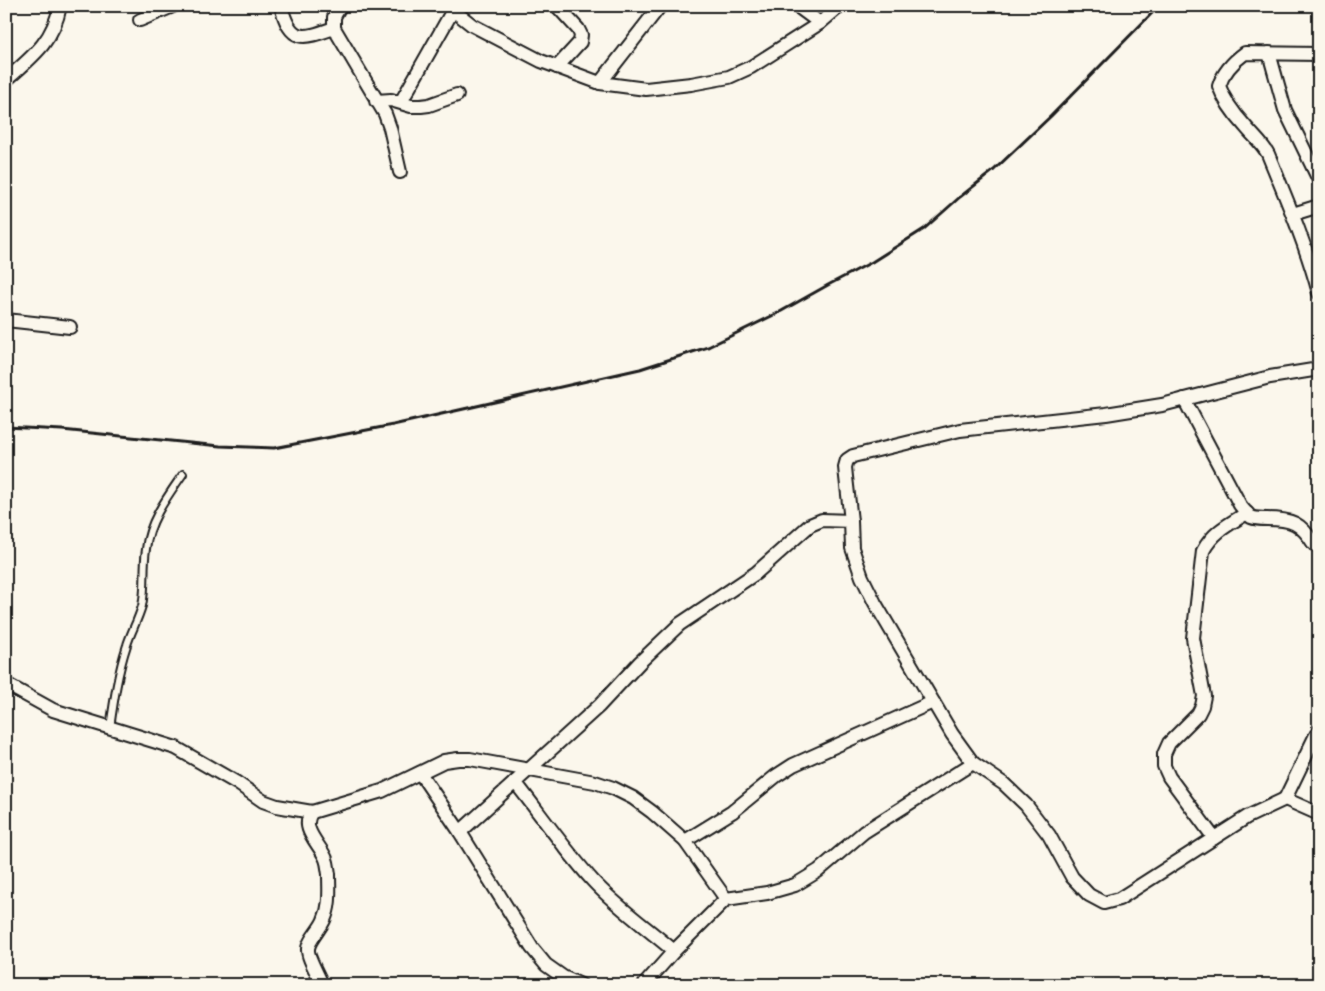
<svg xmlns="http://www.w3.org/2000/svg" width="1325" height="991" viewBox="0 0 1325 991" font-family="'Gochi Hand',sans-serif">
	<rect width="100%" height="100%" fill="#fbf7ec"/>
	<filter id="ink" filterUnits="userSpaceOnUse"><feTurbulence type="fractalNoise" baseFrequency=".02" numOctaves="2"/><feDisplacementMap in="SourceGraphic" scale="10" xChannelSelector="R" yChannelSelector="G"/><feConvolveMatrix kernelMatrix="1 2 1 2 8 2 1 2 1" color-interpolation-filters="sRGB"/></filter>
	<g filter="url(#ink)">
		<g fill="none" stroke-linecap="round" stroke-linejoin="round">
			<!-- service casing -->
			<g stroke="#1c1c1c" stroke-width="10">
				<path id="service" d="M 110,728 C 114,700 118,672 127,645 C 131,632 138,620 142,606 C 146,587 143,568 146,549 C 149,521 167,497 183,474"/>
			</g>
			<!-- minor casing -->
			<g stroke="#1c1c1c" stroke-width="16">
				<g id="minor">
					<path d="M 281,6 C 291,44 303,39 334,28"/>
					<polyline points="340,6 334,17 334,28 385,114 390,128 400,172"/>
					<polyline points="448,6 472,25 541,61 600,83 646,89 691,84 729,77 751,67 820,23 840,6"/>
					<polyline points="557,6 578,29 581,35 580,42 557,67"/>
					<polyline points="797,6 820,23"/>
					<polyline points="140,20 173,6"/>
					<polyline points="1269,53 1285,110 1319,180"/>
					<path d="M 1319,54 L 1245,53 C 1234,61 1223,73 1219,86 C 1224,100 1235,115 1245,126 C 1253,136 1262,143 1268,154 C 1287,200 1306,245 1319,293"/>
					<path d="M 6,80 C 32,57 53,42 60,6"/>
					<polyline points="600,83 660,6"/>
					<polyline points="376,101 391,100 411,106 421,106 429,105 457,95"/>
					<polyline points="401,102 453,10"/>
					<polyline points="1293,214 1319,206"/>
					<polyline points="6,320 70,327"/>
					<path d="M 1184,399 L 1240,505 C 1243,509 1247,514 1251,517 C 1256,519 1262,519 1267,519 C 1292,519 1301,523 1314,544 L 1319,545"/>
					<polyline points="6,684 53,710 176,748 237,783 263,801 277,806 312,812"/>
					<polyline points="973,763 952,734 875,603 862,577 852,548 851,521 846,477 845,467 847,460 853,456 960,430 1106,414 1162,405 1270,377 1319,369"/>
					<polyline points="420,773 460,832 532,948 546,965 563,977 581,985"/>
					<path d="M 515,782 C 541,815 565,850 593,881 C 617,907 647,928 674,951"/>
					<polyline points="1285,799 1315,737 1319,731"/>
					<polyline points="460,832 599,706 640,662 680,624 756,573 810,525 822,520 851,521"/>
					<path d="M 1214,838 L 1169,777 L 1164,766 L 1164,754 L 1169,743 L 1198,714 L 1202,706 L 1204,696 L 1193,638 L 1203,551 C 1213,532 1229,524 1247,513"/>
					<polyline points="685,841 732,812 776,776 793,765 933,702"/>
					<path d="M 322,985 C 319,976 307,957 308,949 C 308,941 321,928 324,920 C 331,905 329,890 329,874 C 328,869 328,864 326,859 C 320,844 299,828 312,812 L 382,791 L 444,761 L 458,759 L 470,759 L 595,782 L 613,788 L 633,798 L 652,812 L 685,841 L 726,899"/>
					<polyline points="644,985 674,951 726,899 767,893 795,885 818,871 864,832 973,763 1004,784 1026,805 1049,835 1072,877 1089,895 1104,903 1119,899 1247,817 1285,799 1319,814"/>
				</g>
			</g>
			<!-- service -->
			<use href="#service" stroke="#fbf7ec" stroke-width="6"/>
			<!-- minor -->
			<use href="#minor" stroke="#fbf7ec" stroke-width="12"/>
			<!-- rail -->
			<polyline stroke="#1c1c1c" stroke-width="3" points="6,427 62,430 220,446 274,448 393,425 640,369 708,347 778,313 828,285 872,262 924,229 960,197 994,170 1051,116 1159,6"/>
		</g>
	</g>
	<!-- margin -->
	<rect width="1325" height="991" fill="none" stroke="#fbf7ec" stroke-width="25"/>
	<rect x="12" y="12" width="1300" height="966" fill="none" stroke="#1c1c1c" stroke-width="2" filter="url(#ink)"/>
</svg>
